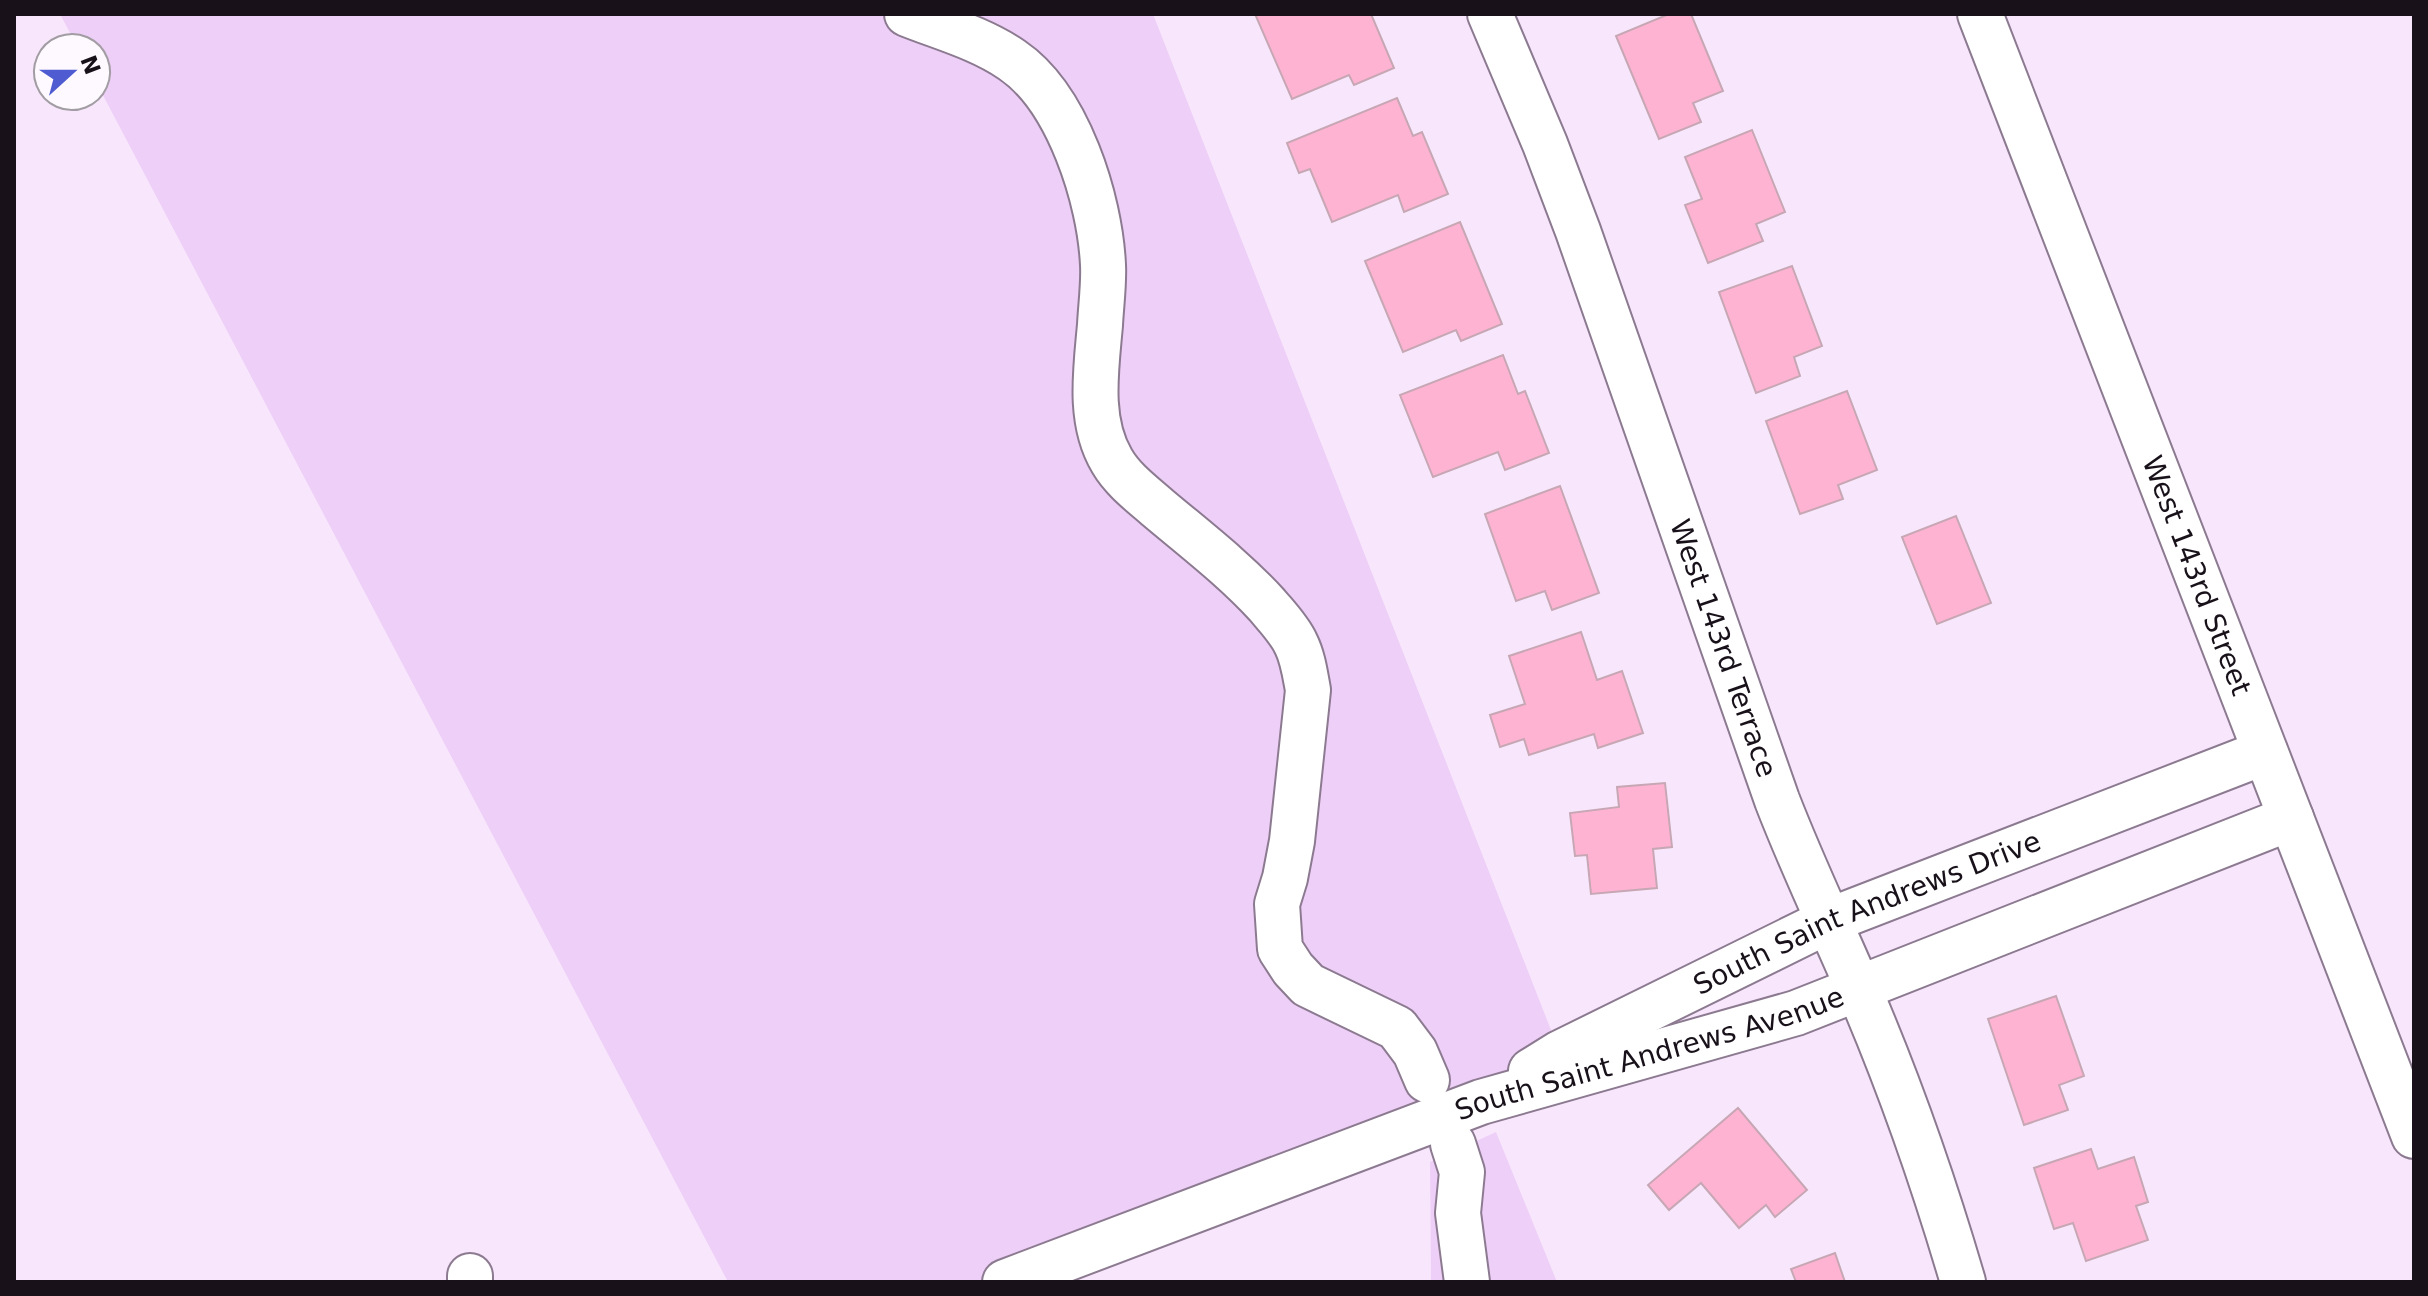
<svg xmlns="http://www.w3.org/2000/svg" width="2428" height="1296" viewBox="0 0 2428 1296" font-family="'DejaVu Sans',sans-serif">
	<rect width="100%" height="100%" fill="#f8e7fc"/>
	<!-- green -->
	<g fill="#eecff7">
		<polygon points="60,14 1153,14 1560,1053 1005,1282 728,1282 96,82 96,48 78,48"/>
		<polygon points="1496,1132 1557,1282 1431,1282 1430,1162"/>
	</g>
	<!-- building -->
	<g fill="#ffb3d3" stroke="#c7a7b4" stroke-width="2">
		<polygon points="1255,14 1371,14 1394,68 1354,85 1349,75 1292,99"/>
		<polygon points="1669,14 1691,14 1723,91 1693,103 1701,122 1659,139 1616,36"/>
		<polygon points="1397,98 1413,136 1422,132 1448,194 1404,212 1398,195 1332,222 1310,169 1299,173 1287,143"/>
		<polygon points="1752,130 1785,212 1756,224 1763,241 1708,263 1685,205 1702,199 1685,157"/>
		<polygon points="1460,222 1502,324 1461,341 1456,330 1403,352 1365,261"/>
		<polygon points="1792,266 1822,346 1794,357 1800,376 1756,393 1719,292"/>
		<polygon points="1503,355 1518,394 1525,391 1549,453 1505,470 1498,452 1433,477 1400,395"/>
		<polygon points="1847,391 1877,470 1838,485 1843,499 1800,514 1766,421"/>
		<polygon points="1560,486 1599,593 1552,610 1545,591 1516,601 1485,514"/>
		<polygon points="1956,516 1991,603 1937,624 1902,537"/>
		<polygon points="1581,632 1597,680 1622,671 1643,733 1598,748 1594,734 1529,755 1524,739 1500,747 1490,715 1525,704 1509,656"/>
		<polygon points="1665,783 1672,847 1653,849 1657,888 1591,894 1587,855 1575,856 1570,813 1619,807 1617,787"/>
		<polygon points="2056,996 2084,1076 2059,1085 2068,1110 2024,1125 1988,1019"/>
		<polygon points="1738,1108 1807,1190 1775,1217 1766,1205 1739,1228 1701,1183 1669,1210 1648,1185"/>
		<polygon points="2091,1149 2098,1169 2134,1157 2148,1202 2136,1206 2148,1240 2086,1261 2073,1223 2054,1229 2034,1168"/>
		<polygon points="1835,1253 1845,1282 1796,1282 1791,1269"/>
	</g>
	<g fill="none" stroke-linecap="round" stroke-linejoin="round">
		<!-- minor casing -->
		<g stroke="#8c7a91" stroke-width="48">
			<g id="minor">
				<path d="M 907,14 C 942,28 980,38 1012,60 C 1068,98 1100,199 1103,265 C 1104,284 1101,305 1100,325 C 1096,370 1088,421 1112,461 C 1123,480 1142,494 1158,508 C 1196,540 1234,569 1267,605 C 1277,617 1289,629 1296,644 C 1303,658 1305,674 1308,690 L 1292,841 L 1285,878 L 1277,904 L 1280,949 L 1293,969 L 1308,985 L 1397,1028 L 1415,1052 L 1427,1080"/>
				<path id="s1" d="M 1490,14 L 1545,144 L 1578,231 L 1777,800 C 1802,865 1832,927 1859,990 C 1900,1085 1934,1183 1963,1282"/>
				<path id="s2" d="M 1980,14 L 2414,1136"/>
				<path id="s3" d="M 1531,1071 L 1560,1053 L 1828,921 L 2265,752"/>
				<polyline points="1453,1144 1462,1172 1458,1213 1467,1282"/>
				<polyline points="470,1276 470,1282"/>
				<path id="s4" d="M 1005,1282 L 1481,1102 L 1796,1013 L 2291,818"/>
			</g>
		</g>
		<!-- minor -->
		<use href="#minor" stroke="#fff" stroke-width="44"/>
	</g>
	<g text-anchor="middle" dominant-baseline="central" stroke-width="6" stroke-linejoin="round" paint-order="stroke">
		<!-- street labels -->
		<g font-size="28" fill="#18111a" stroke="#fef9ff">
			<text stroke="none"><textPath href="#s2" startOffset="602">West 143rd Street</textPath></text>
			<text stroke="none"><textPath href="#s1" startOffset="676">West 143rd Terrace</textPath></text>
			<text stroke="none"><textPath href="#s3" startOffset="372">South Saint Andrews Drive</textPath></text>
			<text stroke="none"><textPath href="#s4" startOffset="684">South Saint Andrews Avenue</textPath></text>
		</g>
	</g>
	<!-- border -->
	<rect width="2428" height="1296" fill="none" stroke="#18111a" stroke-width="32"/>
	<!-- north arrow -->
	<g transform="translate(72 72) rotate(69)"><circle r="38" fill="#fef9ff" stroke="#a29ca3" stroke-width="2"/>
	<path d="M0-6L14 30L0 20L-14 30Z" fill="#4e5bd1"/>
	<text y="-12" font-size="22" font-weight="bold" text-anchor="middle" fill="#18111a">N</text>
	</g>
</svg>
